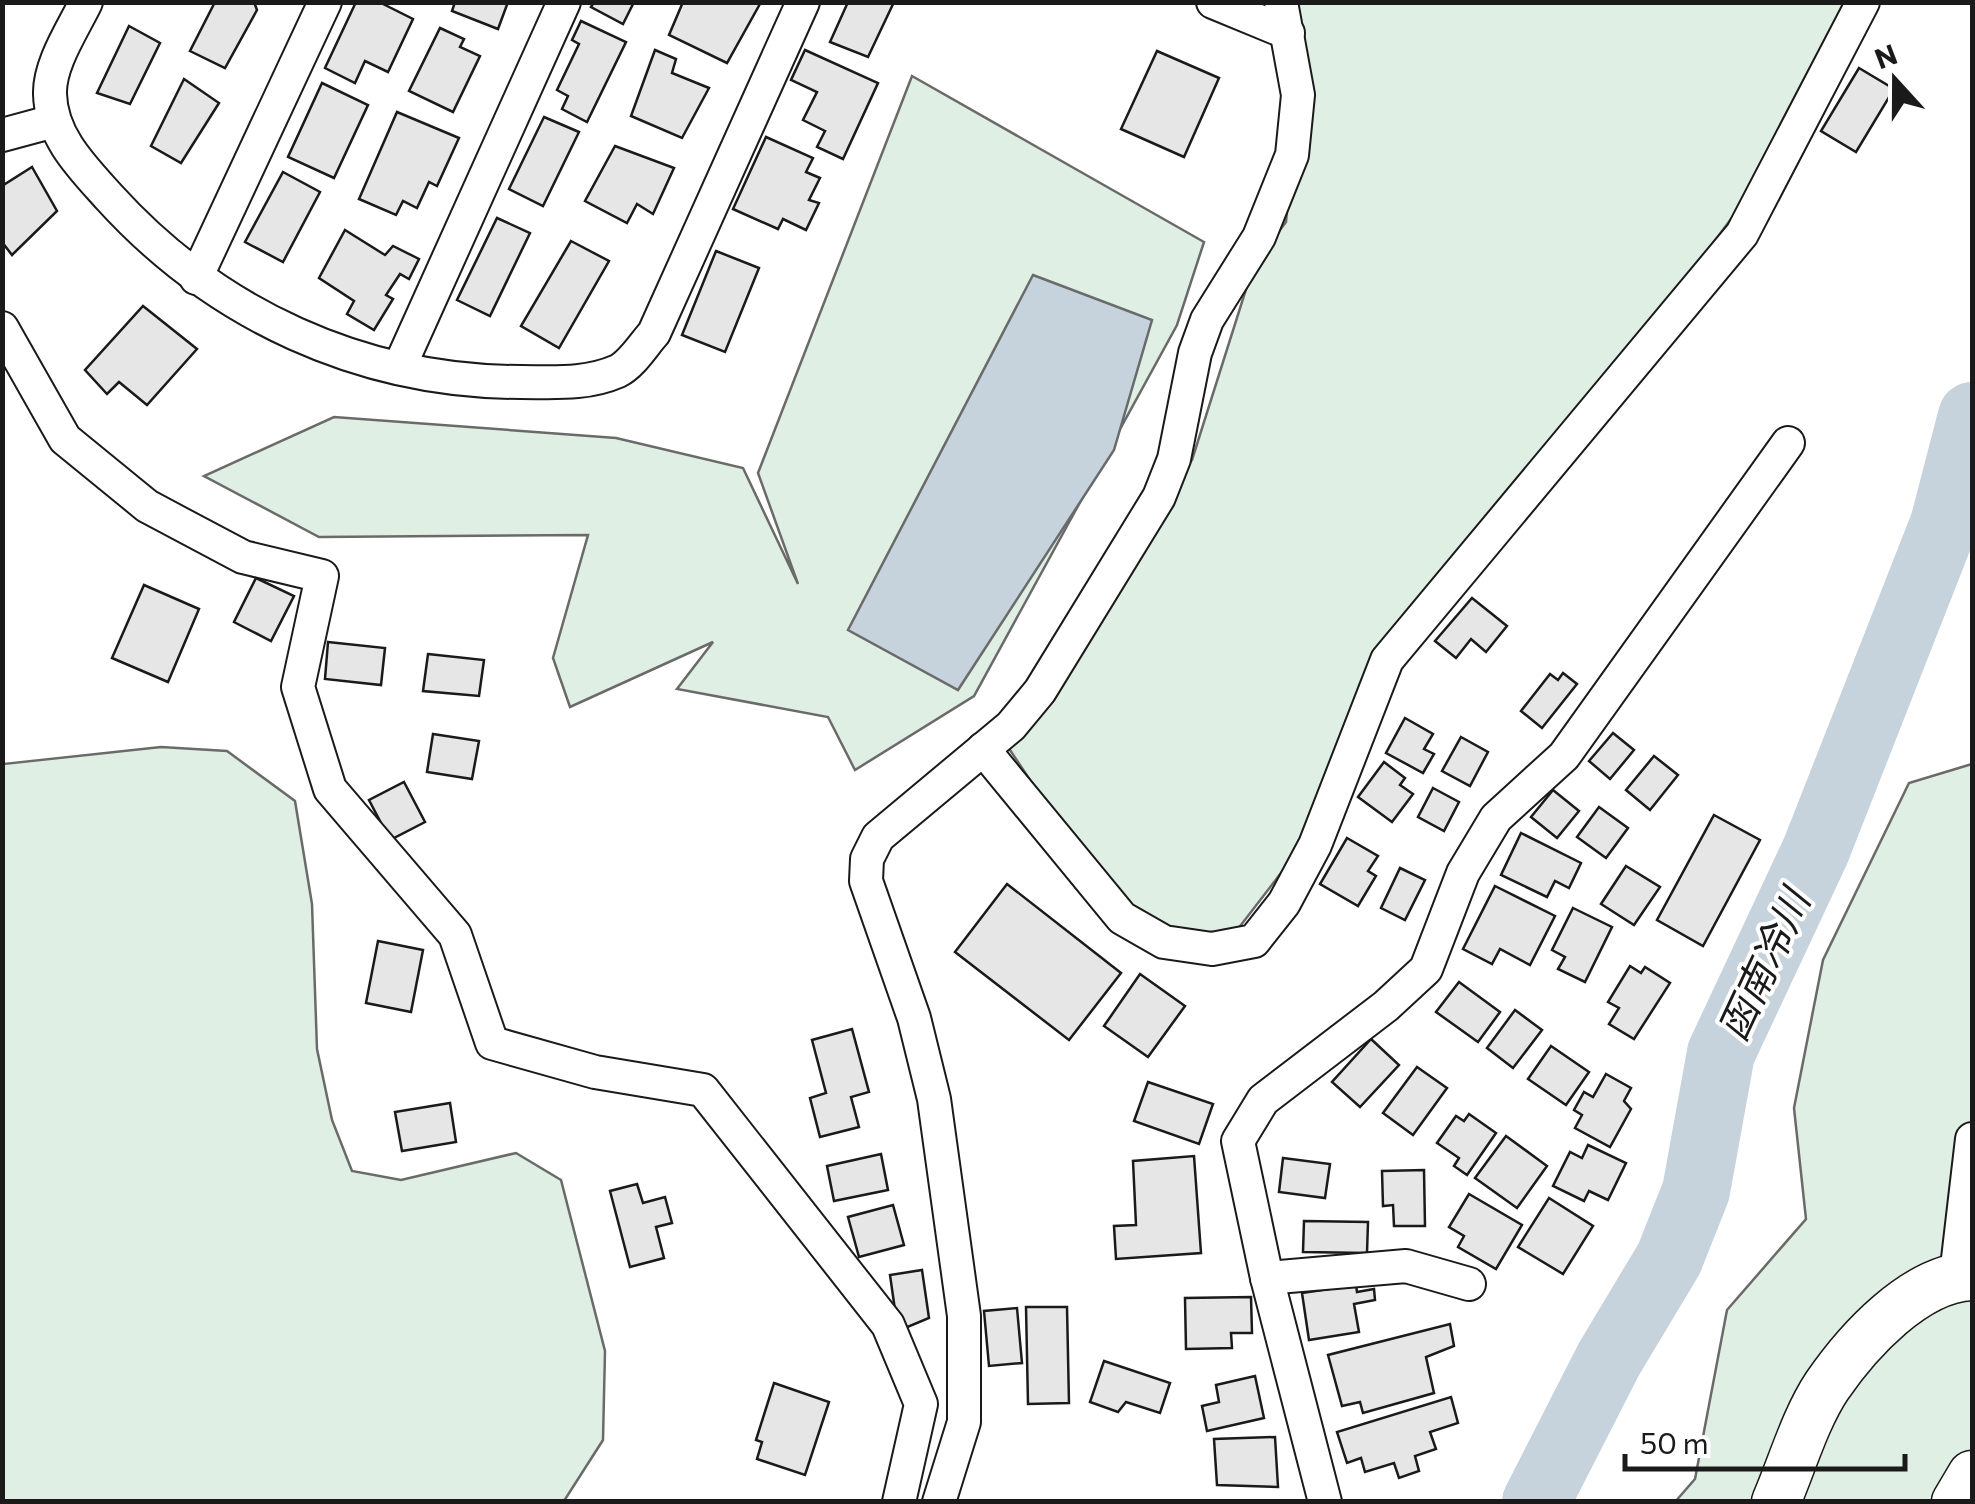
<svg xmlns="http://www.w3.org/2000/svg" width="1975" height="1504" viewBox="0 0 1975 1504" font-family="Commissioner,'Noto Sans JP',sans-serif">
	<rect width="100%" height="100%" fill="#fff"/>
	<!-- green -->
	<g fill="#e0efe3" stroke="#6a6a6a" stroke-width="2.5">
		<polygon points="1281,3 1846,3 1740,207 1531,487 1369,686 1291,860 1231,938 1122,918 1000,735 1192,460 1254,264 1286,222 1297,105"/>
		<polygon points="912,76 1204,242 1177,325 974,696 855,770 828,717 677,689 713,642 570,707 553,658 588,535 319,537 204,476 334,417 616,438 743,468 798,584 758,473"/>
		<polygon points="161,747 227,751 295,801 312,904 317,1049 332,1120 352,1171 401,1180 516,1153 561,1180 605,1351 603,1440 564,1501 3,1501 3,764"/>
		<polygon points="1972,764 1972,1501 1675,1502 1695,1479 1727,1310 1806,1219 1794,1108 1823,960 1909,783"/>
	</g>
	<!-- water -->
	<polygon fill="#c6d2dc" stroke="#6a6a6a" stroke-width="2.5" points="1033,275 1152,320 1114,450 958,690 848,630"/>
	<g fill="none" stroke-linecap="round" stroke-linejoin="round">
		<!-- river -->
		<polyline stroke="#c6d2dc" stroke-width="68" points="1536,1502 1609,1359 1669,1259 1696,1191 1721,1053 1816,850 1944,524 1972,416"/>
	</g>
	<!-- building -->
	<g fill="#e6e6e6" stroke="#1a1a1a" stroke-width="2.5">
		<polygon points="215,2 254,2 257,10 225,68 190,51"/>
		<polygon points="356,2 379,2 413,19 388,72 365,61 355,83 325,68"/>
		<polygon points="455,2 508,2 498,29 452,11"/>
		<polygon points="594,2 634,2 623,24 591,7"/>
		<polygon points="683,2 761,2 727,63 669,35"/>
		<polygon points="848,2 894,2 868,57 830,42"/>
		<polygon points="581,21 626,42 587,122 562,109 568,96 557,90 579,44 572,40"/>
		<polygon points="129,26 160,43 130,104 97,93"/>
		<polygon points="440,28 464,39 460,47 480,56 453,112 409,91"/>
		<polygon points="655,50 676,59 672,73 709,88 682,138 631,116"/>
		<polygon points="805,50 878,83 843,159 817,147 825,131 803,120 817,92 791,80"/>
		<polygon points="1157,51 1219,78 1184,157 1121,129"/>
		<polygon points="1859,68 1894,89 1856,152 1821,131"/>
		<polygon points="184,79 219,103 181,163 151,146"/>
		<polygon points="322,83 368,105 334,178 288,157"/>
		<polygon points="397,112 459,138 437,186 429,182 417,208 403,201 396,215 359,199"/>
		<polygon points="544,117 579,132 543,206 509,189"/>
		<polygon points="766,137 813,158 806,172 820,178 809,200 819,203 806,230 783,219 778,229 733,209"/>
		<polygon points="615,146 674,168 653,214 637,204 627,223 585,201"/>
		<polygon points="32,167 57,211 12,255 2,242 2,186"/>
		<polygon points="283,172 320,192 283,262 245,242"/>
		<polygon points="497,218 530,233 490,316 457,300"/>
		<polygon points="345,230 385,255 393,246 419,259 409,279 400,274 386,295 393,299 374,330 347,314 354,301 319,278"/>
		<polygon points="571,241 609,261 559,348 521,326"/>
		<polygon points="716,251 759,268 725,352 682,335"/>
		<polygon points="143,306 197,349 147,405 119,382 107,394 85,370"/>
		<polygon points="256,578 294,596 271,641 234,622"/>
		<polygon points="144,585 199,609 168,682 112,658"/>
		<polygon points="1472,598 1507,626 1486,652 1471,639 1456,658 1435,641"/>
		<polygon points="328,642 385,648 381,685 325,679"/>
		<polygon points="428,654 484,660 479,696 423,691"/>
		<polygon points="1563,673 1577,684 1542,728 1521,711 1550,674 1558,680"/>
		<polygon points="1405,718 1433,734 1424,749 1434,754 1423,773 1386,753"/>
		<polygon points="1613,733 1634,750 1610,779 1589,761"/>
		<polygon points="433,734 479,741 472,779 427,772"/>
		<polygon points="1461,737 1488,752 1470,786 1442,771"/>
		<polygon points="1654,756 1678,775 1650,810 1626,790"/>
		<polygon points="1384,762 1405,778 1400,785 1413,794 1392,822 1358,797"/>
		<polygon points="404,782 425,822 390,840 369,800"/>
		<polygon points="1433,788 1459,802 1444,831 1418,817"/>
		<polygon points="1553,790 1579,811 1557,838 1531,817"/>
		<polygon points="1599,807 1628,828 1606,858 1577,837"/>
		<polygon points="1714,815 1760,840 1703,946 1657,920"/>
		<polygon points="1521,833 1581,863 1569,888 1555,881 1547,897 1501,875"/>
		<polygon points="1347,838 1378,856 1368,871 1376,876 1358,906 1320,884"/>
		<polygon points="1626,866 1660,887 1634,925 1601,904"/>
		<polygon points="1400,868 1425,880 1405,920 1381,908"/>
		<polygon points="1007,884 1121,973 1069,1040 955,952"/>
		<polygon points="1495,886 1555,916 1530,965 1500,949 1492,964 1463,949"/>
		<polygon points="1573,908 1612,927 1585,982 1558,969 1565,957 1552,950"/>
		<polygon points="378,941 423,950 411,1012 366,1003"/>
		<polygon points="1630,966 1641,973 1645,967 1670,983 1634,1039 1609,1024 1619,1008 1608,1002"/>
		<polygon points="1140,974 1185,1006 1148,1057 1104,1026"/>
		<polygon points="1459,982 1500,1012 1478,1042 1436,1012"/>
		<polygon points="1515,1010 1542,1030 1513,1068 1487,1048"/>
		<polygon points="852,1029 869,1092 851,1097 859,1127 820,1137 810,1098 826,1093 812,1040"/>
		<polygon points="1371,1039 1399,1065 1360,1107 1332,1082"/>
		<polygon points="1551,1046 1589,1072 1566,1105 1528,1079"/>
		<polygon points="1417,1067 1447,1088 1413,1135 1383,1113"/>
		<polygon points="1606,1074 1631,1088 1624,1101 1631,1109 1610,1147 1575,1128 1582,1115 1574,1110 1584,1092 1593,1097"/>
		<polygon points="1148,1082 1213,1104 1199,1144 1134,1121"/>
		<polygon points="450,1103 456,1142 402,1151 395,1112"/>
		<polygon points="1469,1114 1496,1133 1467,1175 1454,1166 1459,1158 1437,1143 1456,1116 1464,1121"/>
		<polygon points="1506,1136 1547,1166 1517,1208 1475,1178"/>
		<polygon points="1588,1145 1626,1163 1608,1200 1589,1191 1584,1201 1553,1186 1570,1152 1582,1158"/>
		<polygon points="881,1154 888,1190 834,1201 827,1166"/>
		<polygon points="1194,1156 1201,1253 1116,1259 1114,1226 1136,1225 1133,1161"/>
		<polygon points="1283,1158 1330,1164 1325,1198 1279,1192"/>
		<polygon points="1424,1170 1425,1226 1394,1226 1393,1205 1383,1206 1382,1171"/>
		<polygon points="637,1184 643,1203 665,1197 672,1223 656,1227 664,1258 630,1267 610,1191"/>
		<polygon points="1469,1194 1522,1225 1496,1269 1458,1247 1464,1236 1449,1227"/>
		<polygon points="1549,1198 1593,1226 1563,1274 1518,1247"/>
		<polygon points="893,1205 904,1245 859,1257 848,1217"/>
		<polygon points="1304,1221 1368,1222 1367,1253 1303,1252"/>
		<polygon points="922,1270 929,1318 898,1331 890,1275"/>
		<polygon points="1356,1285 1357,1292 1374,1289 1375,1300 1354,1304 1359,1332 1309,1340 1302,1293"/>
		<polygon points="1251,1297 1252,1333 1231,1333 1232,1348 1186,1349 1185,1298"/>
		<polygon points="1026,1307 1067,1307 1069,1403 1028,1404"/>
		<polygon points="1017,1308 1022,1363 989,1366 984,1311"/>
		<polygon points="1450,1324 1454,1346 1426,1357 1434,1393 1363,1413 1360,1402 1342,1406 1328,1355"/>
		<polygon points="1104,1361 1170,1383 1160,1413 1126,1402 1118,1412 1090,1402"/>
		<polygon points="1255,1376 1264,1418 1207,1431 1202,1406 1219,1402 1216,1385"/>
		<polygon points="774,1383 829,1402 805,1475 757,1459 762,1442 756,1440"/>
		<polygon points="1451,1397 1458,1423 1430,1432 1436,1449 1415,1456 1419,1471 1399,1478 1394,1463 1365,1472 1361,1458 1347,1463 1337,1432"/>
		<polygon points="1275,1437 1278,1487 1217,1485 1214,1439"/>
	</g>
	<g fill="none" stroke-linecap="round" stroke-linejoin="round">
		<!-- street casing -->
		<g stroke="#1a1a1a" stroke-width="36">
			<g id="street">
				<path d="M 86,2 C 73,29 49,64 50,94 C 51,137 83,168 109,197 C 216,315 362,382 521,382 C 554,382 586,385 618,371 C 632,364 644,344 654,333 L 803,2"/>
				<polyline points="1213,2 1288,33"/>
				<polyline points="2,135 54,121"/>
				<polyline points="196,278 325,2"/>
				<polyline points="2,328 65,439 147,506 243,557 322,576 298,687 330,789 455,935 492,1043 595,1072 703,1090 888,1325 921,1404 899,1502"/>
				<polyline points="399,368 564,2"/>
				<polyline points="983,749 1122,918 1164,942 1212,949 1254,941 1284,903 1315,845 1387,660 1742,234 1863,2"/>
				<polyline points="1956,1276 1972,1139"/>
				<polyline points="1267,1278 1406,1266 1469,1284"/>
				<polyline points="939,1502 964,1422 964,1316 934,1099 914,1018 866,881 867,859 878,837 1011,726 1040,691 1159,497 1174,459 1195,353 1207,320 1259,237 1292,155 1298,95 1281,2"/>
				<polyline points="1325,1502 1267,1278 1238,1141 1263,1100 1386,1006 1426,969 1463,873 1496,818 1564,756 1788,443"/>
			</g>
		</g>
		<!-- secondary casing -->
		<g stroke="#1a1a1a" stroke-width="51">
			<g id="secondary">
				<path d="M 1776,1502 C 1792,1465 1805,1419 1827,1386 C 1858,1341 1915,1278 1972,1276"/>
				<polyline points="1956,1502 1972,1475"/>
			</g>
		</g>
		<!-- street -->
		<use href="#street" stroke="#fff" stroke-width="32"/>
		<!-- secondary -->
		<use href="#secondary" stroke="#fff" stroke-width="48"/>
	</g>
	<g text-anchor="middle" dominant-baseline="central" stroke-width="8" stroke-linejoin="round" paint-order="stroke">
		<!-- water labels -->
		<g font-size="40" font-style="italic" fill="#1a1a1a" stroke="#fff">
			<text transform="translate(1762 964) rotate(-65)">函南冷川</text>
		</g>
	</g>
	<!-- border -->
	<rect width="1975" height="1504" fill="none" stroke="#1a1a1a" stroke-width="10"/>
	<!-- north arrow -->
	<g transform="translate(1895 80) rotate(339)" stroke="#ffffff" stroke-width="8" paint-order="stroke">
	<path d="M0-8L18 38L0 25L-18 38Z" fill="#1a1a1a"/>
	<text y="-15" font-size="28" font-weight="bold" text-anchor="middle" fill="#1a1a1a">N</text>
	</g>
	<!-- scale -->
	<path d="M1625 1454v15h280v-15" fill="none" stroke="#1a1a1a" stroke-width="5"/>
	<text x="1640" y="1454" font-size="30" fill="#1a1a1a" stroke="#ffffff" stroke-width="8" paint-order="stroke">50 m</text>
</svg>
